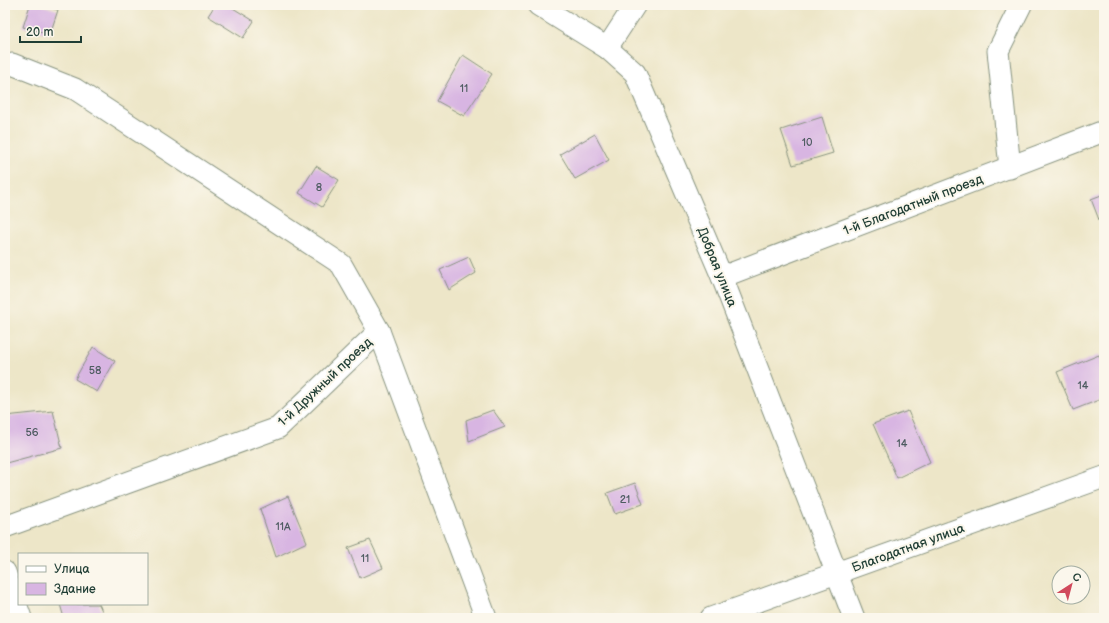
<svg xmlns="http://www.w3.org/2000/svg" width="1109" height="623" viewBox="0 0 1109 623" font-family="'Balsamiq Sans',sans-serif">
	<rect width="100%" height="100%" fill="#fbf7ec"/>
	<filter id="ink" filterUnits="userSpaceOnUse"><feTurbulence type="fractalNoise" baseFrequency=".025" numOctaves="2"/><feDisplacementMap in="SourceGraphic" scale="8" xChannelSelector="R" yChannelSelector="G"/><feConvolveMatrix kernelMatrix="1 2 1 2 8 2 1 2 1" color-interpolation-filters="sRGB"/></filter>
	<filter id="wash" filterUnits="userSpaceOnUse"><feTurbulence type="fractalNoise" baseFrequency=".012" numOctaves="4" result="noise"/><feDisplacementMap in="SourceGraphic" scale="16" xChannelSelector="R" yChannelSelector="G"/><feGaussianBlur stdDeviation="0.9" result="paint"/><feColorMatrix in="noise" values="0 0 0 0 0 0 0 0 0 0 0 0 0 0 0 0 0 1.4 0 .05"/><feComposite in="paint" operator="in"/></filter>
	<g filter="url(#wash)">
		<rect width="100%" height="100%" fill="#ede6c8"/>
		<g id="blocks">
			<!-- building -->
			<g fill="#d8b5e2">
				<polygon points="30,5 41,5 58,10 50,34 23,27"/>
				<polygon points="215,5 228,5 254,21 243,38 208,16"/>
				<polygon points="463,55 492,74 464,116 437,101"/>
				<polygon points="822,117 833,153 793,165 781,130"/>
				<polygon points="595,134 609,160 575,179 560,154"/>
				<polygon points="316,166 339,180 322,207 299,193"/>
				<polygon points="1104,194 1104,224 1101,225 1091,199"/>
				<polygon points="469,257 476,273 449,290 440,270"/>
				<polygon points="93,347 115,361 97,392 75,379"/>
				<polygon points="1099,355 1104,367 1104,398 1073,410 1057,372"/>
				<polygon points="493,410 505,427 469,441 466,420"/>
				<polygon points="53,411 62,448 6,463 5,458 5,416"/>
				<polygon points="908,411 930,462 897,478 873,424"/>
				<polygon points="635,483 643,504 615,514 607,493"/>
				<polygon points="288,496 307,542 276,557 260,509"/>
				<polygon points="370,540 383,568 360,578 348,548"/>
				<polygon points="60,604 99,604 105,618 64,618"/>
			</g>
		</g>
	</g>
	<g filter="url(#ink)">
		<use href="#blocks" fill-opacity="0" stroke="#86927e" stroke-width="1"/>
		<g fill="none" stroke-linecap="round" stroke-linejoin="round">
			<!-- street casing -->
			<g stroke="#86927e" stroke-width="23">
				<g id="street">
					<polyline points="538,5 607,48 635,73 722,277 854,618"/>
					<polyline points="607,48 635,5"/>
					<polyline points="5,66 12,64 75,89 341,264 379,331"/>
					<polyline points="1010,168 998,51 1021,5"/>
					<polyline points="722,277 1104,131"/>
					<polyline points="5,527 278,428 379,331 486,618"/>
					<polyline points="5,572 21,618"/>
					<polyline points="711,618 1104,477"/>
				</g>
			</g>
			<!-- street -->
			<use href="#street" stroke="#fff" stroke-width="21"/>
		</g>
	</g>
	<g text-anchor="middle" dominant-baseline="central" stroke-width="4" stroke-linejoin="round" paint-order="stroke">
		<!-- number labels -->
		<g font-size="11" fill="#4d5b60">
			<text x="464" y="88">11</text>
			<text x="807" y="142">10</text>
			<text x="319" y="187">8</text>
			<text x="95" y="370">58</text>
			<text x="1083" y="385">14</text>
			<text x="32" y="432">56</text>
			<text x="902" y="443">14</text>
			<text x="625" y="499">21</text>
			<text x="283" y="526">11А</text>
			<text x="365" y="558">11</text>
		</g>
		<!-- street labels -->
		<g font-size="13" fill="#1f3d34" stroke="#fbf7ec">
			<text transform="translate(913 205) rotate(-21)">1-й Благодатный проезд</text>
			<text transform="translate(717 267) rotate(68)">Добрая улица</text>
			<text transform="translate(325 382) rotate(-43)">1-й Дружный проезд</text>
			<text transform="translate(908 548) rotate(-20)">Благодатная улица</text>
		</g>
	</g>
	<!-- margin -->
	<rect width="1109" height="623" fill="none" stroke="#fbf7ec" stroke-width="20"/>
	<!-- legend -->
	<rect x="18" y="553" width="130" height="52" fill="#fbf7ec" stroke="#a3ada2"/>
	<rect x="26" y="566" width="20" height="6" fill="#ffffff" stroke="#a3ada2"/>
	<text x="54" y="573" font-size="12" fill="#1f3d34">Улица</text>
	<rect x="26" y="583" width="20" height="12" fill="#d8b5e2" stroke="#a3ada2"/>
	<text x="54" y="593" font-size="12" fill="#1f3d34">Здание</text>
	<!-- north arrow -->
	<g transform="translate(1071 585) rotate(36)"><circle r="19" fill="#fbf7ec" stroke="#a3ada2"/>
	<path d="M0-3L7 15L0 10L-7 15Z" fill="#d1495b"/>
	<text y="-6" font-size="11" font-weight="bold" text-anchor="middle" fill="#1f3d34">С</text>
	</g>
	<!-- scale -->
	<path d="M20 36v6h61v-6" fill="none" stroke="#1f3d34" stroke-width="2"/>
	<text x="26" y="36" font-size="12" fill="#1f3d34" stroke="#fbf7ec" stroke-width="3" paint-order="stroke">20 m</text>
</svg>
